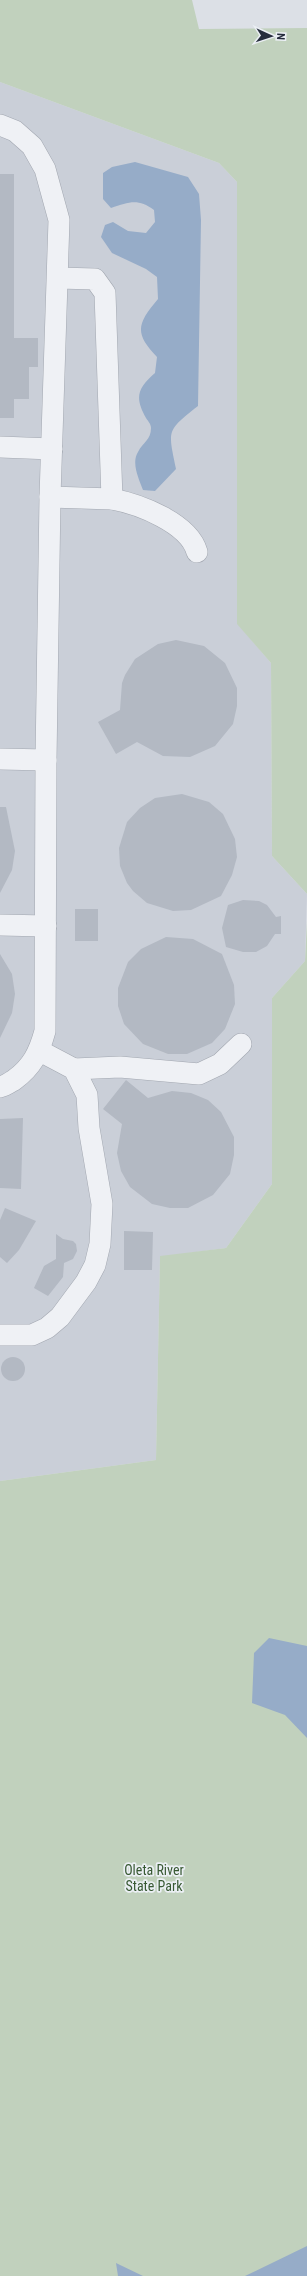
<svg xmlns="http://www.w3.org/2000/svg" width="307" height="2276" viewBox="0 0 307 2276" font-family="'Roboto Condensed',sans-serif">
	<rect width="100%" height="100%" fill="#dce0e6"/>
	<!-- built -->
	<polygon fill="#cacfd8" points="0,82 219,163 237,182 237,623 271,663 272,856 307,894 305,961 272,998 272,1184 226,1248 160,1257 156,1460 0,1481"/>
	<!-- green -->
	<g fill="#c1d1bd">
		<polygon points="0,0 192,0 199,29 307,28 307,894 272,856 271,663 237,624 237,182 219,163 0,82"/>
		<polygon points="307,921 307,2276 0,2276 0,1481 156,1460 160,1256 226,1248 272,1184 272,998 305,961"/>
	</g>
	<!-- water -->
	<g fill="#96acc8">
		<path d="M 135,162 L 188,177 L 199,194 L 201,220 L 198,406 C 166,431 168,430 176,469 L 155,491 L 143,490 C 139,479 131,463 138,452 C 143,442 151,440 151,428 C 151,424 148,421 146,418 C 134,397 138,388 155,373 L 157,357 C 134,333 137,324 158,299 L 157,277 L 146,269 L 112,253 L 101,237 L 105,225 L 113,222 L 128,231 L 146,233 L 155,222 L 154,210 C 138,198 129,202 111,208 L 103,199 L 103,173 L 112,167 Z"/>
		<polygon points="269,1638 307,1646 307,1738 285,1715 252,1703 254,1653"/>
		<polygon points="307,2246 307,2276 245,2276"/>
		<polygon points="116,2263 143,2276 118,2276"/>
	</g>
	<!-- building -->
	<g fill="#b3b9c3">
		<polygon points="0,174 14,174 14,338 38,338 38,367 29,367 29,399 14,399 14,418 0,418"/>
		<polygon points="176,640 204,646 225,663 237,688 237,706 233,724 215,746 190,757 163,756 137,742 116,754 98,722 120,710 122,683 125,675 135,659 158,644"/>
		<polygon points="182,794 209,802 223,814 235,839 237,857 232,875 221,896 191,910 173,911 147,903 133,891 127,883 120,866 119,848 127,822 140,808 155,798"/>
		<polygon points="0,807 6,807 15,851 12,870 0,893"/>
		<polygon points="243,900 259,901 267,905 276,917 281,916 281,934 275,934 267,946 256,952 243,952 226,947 222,928 228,905"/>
		<rect x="75" y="909" width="23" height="32"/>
		<polygon points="166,937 193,939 222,954 234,985 235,1004 225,1029 212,1043 187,1054 168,1054 143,1044 124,1024 118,1006 118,988 128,962 141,949"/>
		<polygon points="0,954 12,974 15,994 12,1013 0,1038"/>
		<polygon points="126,1080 148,1098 172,1091 191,1093 208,1100 221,1112 234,1137 234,1155 230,1174 213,1195 188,1208 170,1208 152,1204 130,1187 121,1171 117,1153 122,1124 103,1109"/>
		<polygon points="23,1118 21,1189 0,1188 0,1119"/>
		<polygon points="5,1208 36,1221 19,1250 7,1263 0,1257 0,1220"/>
		<polygon points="124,1231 153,1232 152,1270 124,1270"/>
		<polygon points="56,1234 63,1239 73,1241 76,1244 77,1251 73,1259 64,1263 63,1277 48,1296 34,1288 44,1266 56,1259"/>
		<circle cx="13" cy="1369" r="12"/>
	</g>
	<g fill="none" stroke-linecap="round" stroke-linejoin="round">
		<!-- minor casing -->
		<g stroke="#a2a7b0" stroke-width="22">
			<g id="minor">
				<path d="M 0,125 L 15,131 L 32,146 L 45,169 L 59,220 L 50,497 L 46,760 L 45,1031 C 39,1053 32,1067 14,1080 C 9,1083 5,1086 0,1087"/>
				<polyline points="0,447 52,449"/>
				<polyline points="50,497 112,499 105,293 95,279 58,278"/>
				<path d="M 112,499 C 139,504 189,523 197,552"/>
				<polyline points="0,759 46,760"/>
				<polyline points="0,925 46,926"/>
				<polyline points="74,1069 120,1067 199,1074 220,1064 241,1044"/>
				<polyline points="0,1335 32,1335 47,1328 60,1317 86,1282 95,1265 100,1244 102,1204 89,1128 87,1095 74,1069 40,1051"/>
			</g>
		</g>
		<!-- minor -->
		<use href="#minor" stroke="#eff1f5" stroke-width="21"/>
	</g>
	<g text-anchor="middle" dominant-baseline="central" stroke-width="3.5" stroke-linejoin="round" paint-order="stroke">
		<!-- park labels -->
		<g font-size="14" fill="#385933" stroke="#ebeff4">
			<text x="154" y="1870">Oleta River<tspan x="154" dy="16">State Park</tspan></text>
		</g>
	</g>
	<!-- north arrow -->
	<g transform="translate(271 36) rotate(93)" stroke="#ebeff4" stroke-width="3" paint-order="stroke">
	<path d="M0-3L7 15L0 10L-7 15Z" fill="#262d3d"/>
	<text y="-6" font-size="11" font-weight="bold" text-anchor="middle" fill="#262d3d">N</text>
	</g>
</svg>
